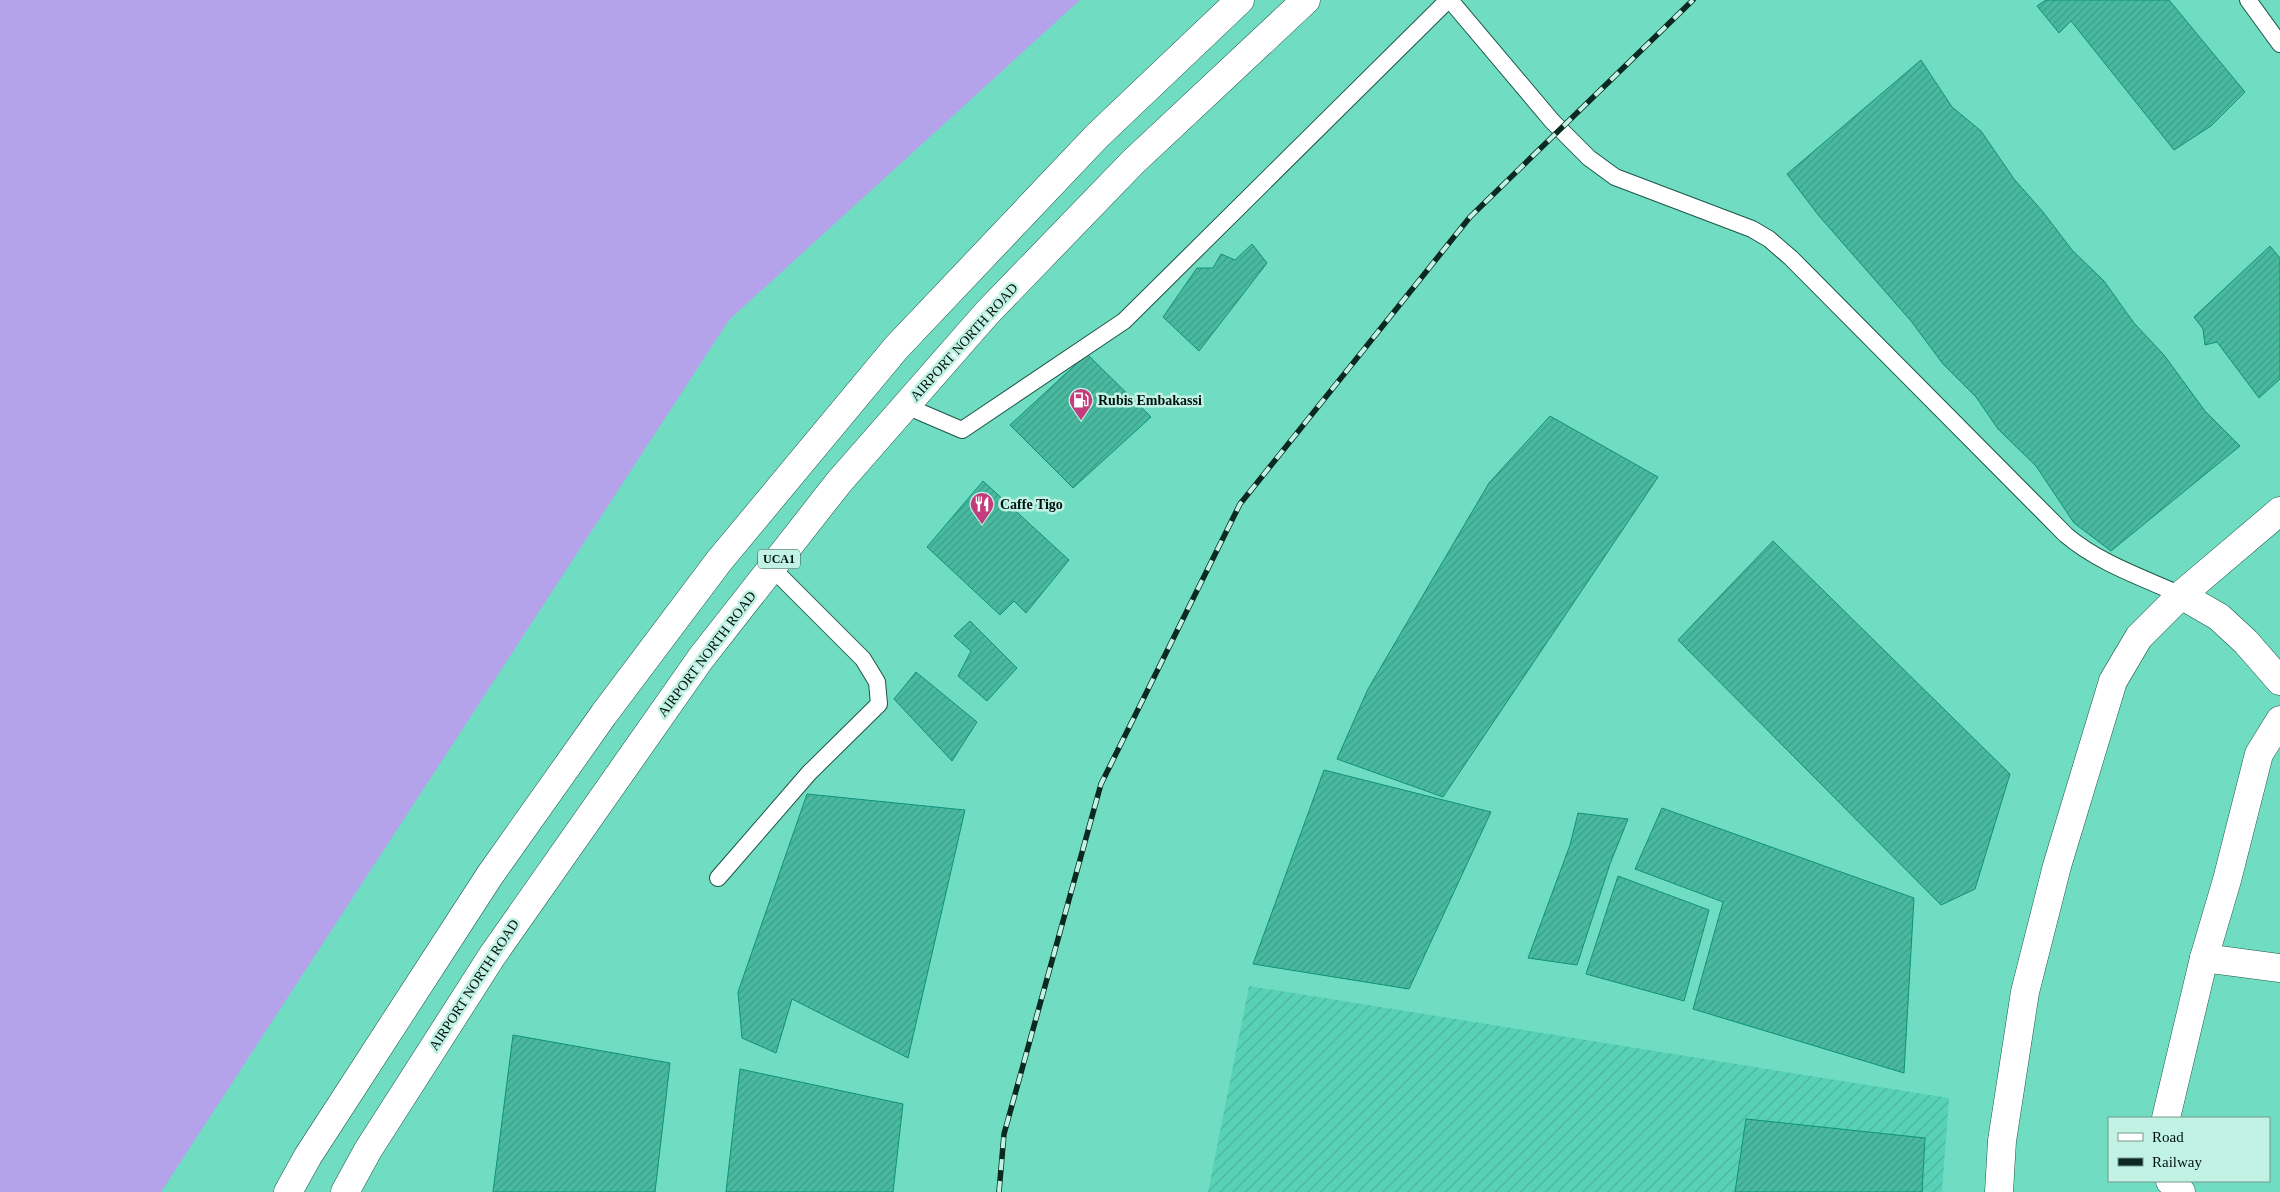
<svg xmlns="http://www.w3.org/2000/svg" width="2280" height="1192" viewBox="0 0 2280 1192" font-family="Georgia,serif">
	<defs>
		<pattern id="industrial-furrows" width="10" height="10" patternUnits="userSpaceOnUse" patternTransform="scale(1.25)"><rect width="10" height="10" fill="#58d2b7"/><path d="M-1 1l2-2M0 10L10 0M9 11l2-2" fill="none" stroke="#4bb39c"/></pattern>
		<pattern id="building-hatch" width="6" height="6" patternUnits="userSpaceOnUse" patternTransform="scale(1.25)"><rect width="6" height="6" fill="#49b99f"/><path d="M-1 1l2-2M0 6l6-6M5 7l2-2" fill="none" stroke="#3e9e88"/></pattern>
	</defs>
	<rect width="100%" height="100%" fill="#70ddc2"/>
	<!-- industrial -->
	<polygon fill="url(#industrial-furrows)" points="1249,986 1949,1098 1942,1192 1208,1192"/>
	<!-- grass -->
	<polygon fill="#b4a2ea" points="0,0 1080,0 729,320 161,1192 0,1192"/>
	<!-- building -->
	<g fill="url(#building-hatch)" stroke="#0e927a">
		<polygon points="2046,0 2169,0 2245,92 2211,126 2174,150 2071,21 2059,33 2037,6"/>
		<polygon points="1921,60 1952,107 1981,131 2014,179 2043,212 2072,250 2104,281 2134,323 2164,355 2205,411 2240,446 2111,551 2074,523 2036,466 1998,429 1976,397 1943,364 1911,321 1819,216 1787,174"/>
		<polygon points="1252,244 1267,263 1199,351 1163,317 1197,268 1213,268 1221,254 1235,260"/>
		<polygon points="2270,246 2280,258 2280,379 2259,398 2217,342 2205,345 2203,329 2194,317"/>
		<polygon points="1087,354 1151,417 1073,488 1010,425"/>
		<polygon points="1550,416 1658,477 1443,797 1337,759 1368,689 1489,483"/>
		<polygon points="983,481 1069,560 1026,613 1014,601 1000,615 927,547"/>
		<polygon points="1773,541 2010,774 1975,889 1941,905 1678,640"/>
		<polygon points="970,621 1017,668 987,701 958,676 971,651 954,636"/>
		<polygon points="916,672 977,722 952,761 894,699"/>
		<polygon points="1324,770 1491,812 1409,989 1253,964"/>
		<polygon points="807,794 965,810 908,1058 792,999 776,1053 742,1038 738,992"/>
		<polygon points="1662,808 1914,898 1904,1073 1693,1009 1723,902 1635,869"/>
		<polygon points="1578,813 1628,819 1610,864 1577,965 1528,958 1570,845"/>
		<polygon points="1618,876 1709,910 1684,1001 1586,974"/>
		<polygon points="513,1035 670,1063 655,1192 493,1192"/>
		<polygon points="740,1069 903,1104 893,1192 726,1192"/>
		<polygon points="1746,1119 1925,1138 1922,1192 1735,1192"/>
	</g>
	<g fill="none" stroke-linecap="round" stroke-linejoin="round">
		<!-- service casing -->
		<g stroke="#1a5649" stroke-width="18">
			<g id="service">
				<path d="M 1450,0 L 1552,121 L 1589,158 L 1615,177 L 1752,229 L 1769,239 L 1791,258 L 2066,535 C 2099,563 2141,577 2181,595"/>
				<polyline points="2248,0 2280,44"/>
				<polyline points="906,406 962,430 1124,321 1448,0"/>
				<polyline points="718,878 809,773 879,704 877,682 863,659 772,568"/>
			</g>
		</g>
		<!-- minor casing -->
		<g stroke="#1a5649" stroke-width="29">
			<g id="minor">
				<polyline points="2181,595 2219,617 2246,642 2280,681"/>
				<polyline points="2204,958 2280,968"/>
				<polyline points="2166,1118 2204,958 2227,880 2259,754 2280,720"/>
				<polyline points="2170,1181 2181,1192"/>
				<polyline points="1999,1192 2002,1141 2025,992 2057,866 2113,681 2139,637 2181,595 2280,511"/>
			</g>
		</g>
		<!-- primary casing -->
		<g stroke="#1a5649" stroke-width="29">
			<g id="primary">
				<polyline points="288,1192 308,1156 490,875 604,714 719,561 896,348 1097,136 1240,0"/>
				<polyline points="345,1192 368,1150 492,956 701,658 839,482 987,313 1133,162 1306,0"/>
			</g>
		</g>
		<!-- service -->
		<use href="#service" stroke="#fff" stroke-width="16"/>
		<!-- minor -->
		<use href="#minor" stroke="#fff" stroke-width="28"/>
		<!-- primary -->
		<use href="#primary" stroke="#fff" stroke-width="28"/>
		<!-- rail casing -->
		<g stroke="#0c2921" stroke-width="5.5">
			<polyline id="rail" points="999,1192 1004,1134 1101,784 1240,504 1470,217 1693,0"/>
		</g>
		<!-- rail -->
		<use href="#rail" stroke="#c1f2e4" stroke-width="4" stroke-dasharray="11" stroke-linecap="butt"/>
	</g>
	<!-- icons -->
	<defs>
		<g id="fuel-pin" transform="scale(1.25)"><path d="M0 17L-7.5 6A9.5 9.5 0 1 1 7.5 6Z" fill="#c33c7c" stroke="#c1f2e4"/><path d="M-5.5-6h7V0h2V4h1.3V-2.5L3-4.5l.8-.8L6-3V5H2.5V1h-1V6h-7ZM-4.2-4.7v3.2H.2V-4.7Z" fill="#fff"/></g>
		<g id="restaurant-pin" transform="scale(1.25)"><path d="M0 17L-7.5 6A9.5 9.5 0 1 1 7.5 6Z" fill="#c33c7c" stroke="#c1f2e4"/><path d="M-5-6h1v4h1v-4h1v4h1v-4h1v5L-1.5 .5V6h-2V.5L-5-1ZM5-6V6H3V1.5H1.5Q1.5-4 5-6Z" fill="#fff"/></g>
	</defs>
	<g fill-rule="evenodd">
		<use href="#fuel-pin" x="1081" y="400"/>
		<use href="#restaurant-pin" x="982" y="504"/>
	</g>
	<g text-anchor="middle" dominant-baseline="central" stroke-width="5" stroke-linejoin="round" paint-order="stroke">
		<!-- shield labels -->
		<rect fill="#c1f2e4" stroke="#3a564e" stroke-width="1" x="758" y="549.5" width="42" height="19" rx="4"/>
		<g font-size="12" font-weight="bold" fill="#00130e">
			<text x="779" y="559">UCA1</text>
		</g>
		<!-- street labels -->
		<g font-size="14" fill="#00130e" stroke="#c1f2e4">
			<text transform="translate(964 342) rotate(-48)">AIRPORT NORTH ROAD</text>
			<text transform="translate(707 654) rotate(-53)">AIRPORT NORTH ROAD</text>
			<text transform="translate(474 985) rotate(-57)">AIRPORT NORTH ROAD</text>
		</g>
		<!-- poi labels -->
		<g font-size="14" font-weight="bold" fill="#00130e" stroke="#c1f2e4" text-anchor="start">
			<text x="1098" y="400">Rubis Embakassi</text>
			<text x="1000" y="504">Caffe Tigo</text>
		</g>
	</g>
	<!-- legend -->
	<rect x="2108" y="1117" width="162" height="65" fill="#c1f2e4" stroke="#74998e"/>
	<rect x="2118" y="1133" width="25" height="8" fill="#ffffff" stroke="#74998e"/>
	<text x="2152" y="1142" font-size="15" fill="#00130e">Road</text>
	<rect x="2118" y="1158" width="25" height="8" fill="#0c2921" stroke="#74998e"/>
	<text x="2152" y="1167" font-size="15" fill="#00130e">Railway</text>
</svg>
